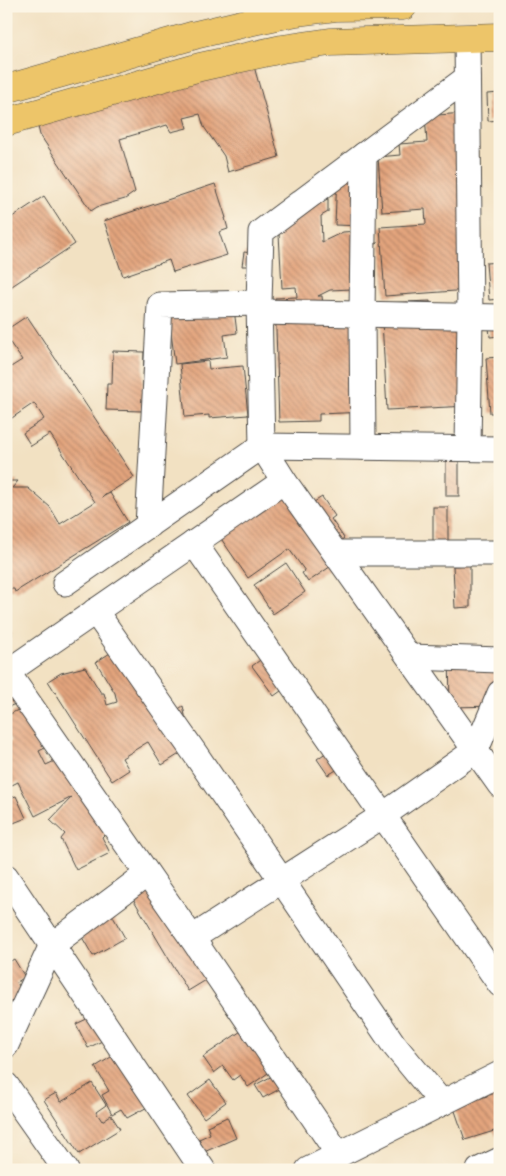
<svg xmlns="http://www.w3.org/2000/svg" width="506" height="1176" viewBox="0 0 506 1176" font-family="Caveat,sans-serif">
	<defs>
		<pattern id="building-back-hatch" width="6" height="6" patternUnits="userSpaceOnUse" patternTransform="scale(1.25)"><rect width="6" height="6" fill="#e3a47d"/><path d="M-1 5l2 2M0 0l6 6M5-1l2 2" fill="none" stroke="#b88667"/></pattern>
	</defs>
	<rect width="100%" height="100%" fill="#fcf5e5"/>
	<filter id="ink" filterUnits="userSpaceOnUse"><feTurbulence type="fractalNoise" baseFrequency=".02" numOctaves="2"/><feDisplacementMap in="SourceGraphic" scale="10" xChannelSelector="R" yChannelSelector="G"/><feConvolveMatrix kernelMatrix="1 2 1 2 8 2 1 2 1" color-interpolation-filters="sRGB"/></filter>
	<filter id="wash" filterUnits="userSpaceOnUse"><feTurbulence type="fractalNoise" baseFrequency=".0096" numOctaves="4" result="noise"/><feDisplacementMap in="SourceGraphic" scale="20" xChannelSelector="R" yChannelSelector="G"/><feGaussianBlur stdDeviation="1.12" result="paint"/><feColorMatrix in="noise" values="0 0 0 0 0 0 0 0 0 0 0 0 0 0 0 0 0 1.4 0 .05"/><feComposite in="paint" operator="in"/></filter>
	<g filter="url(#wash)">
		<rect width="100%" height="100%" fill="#f2e1c2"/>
		<g id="blocks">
			<!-- building -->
			<g fill="url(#building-back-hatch)">
				<polygon points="106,6 118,6 118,7 107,10"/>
				<polygon points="252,59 279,157 228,172 224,156 204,127 200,114 184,118 187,128 171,132 167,125 120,139 135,192 125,199 97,207 91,211 40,135 36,119"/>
				<polygon points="500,93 500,120 488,121 487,94"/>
				<polygon points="464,113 469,290 385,296 380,227 426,224 425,209 382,212 378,157 400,155 399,144 427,142 425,116"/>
				<polygon points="337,174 365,175 363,226 335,225"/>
				<polygon points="215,184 226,218 225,218 228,229 219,232 227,255 173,272 169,260 123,276 104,221"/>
				<polygon points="44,196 75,244 6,290 6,221"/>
				<polygon points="328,199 328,212 321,216 322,242 343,232 357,231 364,244 378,243 364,251 352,289 330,290 318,296 322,296 323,307 362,305 366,412 319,414 319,421 279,422 275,298 297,297 296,287 282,288 278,216 309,200"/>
				<polygon points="244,252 252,253 250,266 242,266"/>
				<polygon points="500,262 500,299 489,300 486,263"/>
				<polygon points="430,301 430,309 466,308 469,406 387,410 381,303"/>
				<polygon points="500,307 500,336 490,337 487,308"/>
				<polygon points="234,309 237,333 224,335 227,357 175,364 169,317"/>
				<polygon points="27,316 134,477 102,497 110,493 128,522 15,592 14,589 6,589 6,481 18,481 12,488 28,488 50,507 60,524 95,502 50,434 31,446 23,433 44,419 34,403 6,422 6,370 22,360 6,337 6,330"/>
				<polygon points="113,351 144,352 142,411 106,410 107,384 112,384"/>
				<polygon points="500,357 500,413 490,413 486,358"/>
				<polygon points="208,361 209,369 243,366 248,415 209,418 209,415 185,417 180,364"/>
				<rect x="446" y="461" width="13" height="35"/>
				<polygon points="293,472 314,502 322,497 335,516 331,519 344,538 339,542 347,555 308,582 302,573 305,571 289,549 248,578 213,527"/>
				<rect x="433" y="507" width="15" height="40"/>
				<polygon points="286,563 305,592 273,614 254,585"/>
				<polygon points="470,565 470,607 455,608 453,566"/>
				<polygon points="6,618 12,635 6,637"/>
				<polygon points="268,628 282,654 292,683 274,696 252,666 267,655 256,634"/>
				<polygon points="118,648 161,721 183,706 186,720 200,741 162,765 148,742 146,743 122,758 129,770 112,781 48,681 61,673 85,667 101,693 104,693 107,705 117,702 115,693 96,662"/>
				<polygon points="498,652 499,706 450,707 449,653"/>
				<polygon points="6,675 22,701 6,708"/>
				<polygon points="34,702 55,743 39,751 46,765 57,760 110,829 102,837 110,853 76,870 61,839 65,834 50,820 72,797 35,816 18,782 6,788 6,746 11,741 6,732 6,716"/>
				<polygon points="327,752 338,769 328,775 317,759"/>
				<polygon points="6,790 10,798 16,796 26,818 6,826 6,805 8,805"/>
				<polygon points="157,875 216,974 188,991 129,892"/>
				<polygon points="111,913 125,938 93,956 79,932"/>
				<polygon points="14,959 25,977 17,982 24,996 6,1004 6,964"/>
				<polygon points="106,1010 118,1033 88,1048 76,1024"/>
				<polygon points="250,1025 278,1066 248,1087 240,1075 233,1080 223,1066 214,1073 203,1057"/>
				<polygon points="124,1049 155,1103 127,1118 121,1109 112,1114 102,1095 109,1091 95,1067"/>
				<polygon points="280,1072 287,1085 263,1098 255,1085"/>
				<polygon points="210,1080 226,1102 204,1118 188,1096"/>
				<polygon points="92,1083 106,1105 96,1112 102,1121 111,1115 120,1129 79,1154 44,1100 56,1093 61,1102"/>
				<polygon points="495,1093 500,1107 500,1135 496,1136 494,1131 465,1140 454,1108"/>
				<polygon points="227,1117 236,1138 204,1152 199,1139 210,1134 207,1126"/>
			</g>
		</g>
	</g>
	<g filter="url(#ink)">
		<use href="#blocks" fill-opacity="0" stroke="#494642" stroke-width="1"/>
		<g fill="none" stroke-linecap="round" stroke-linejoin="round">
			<!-- minor casing -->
			<g stroke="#494642" stroke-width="27">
				<g id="minor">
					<polyline points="467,38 470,316 468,448"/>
					<polyline points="467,78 261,232 259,303 262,446 284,481 500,785"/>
					<polyline points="260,312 500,317"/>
					<polyline points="363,447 362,314 364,155"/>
					<polyline points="148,526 160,305 259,303"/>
					<polyline points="194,543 500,984"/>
					<polyline points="336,553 500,553"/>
					<polyline points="65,583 262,446 500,449"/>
					<polyline points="95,611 196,755 394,1045 442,1103"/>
					<polyline points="410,657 500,660"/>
					<polyline points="7,672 192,938 339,1155"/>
					<polyline points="6,673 284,481"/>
					<polyline points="6,877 203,1170"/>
					<polyline points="192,938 382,816 476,750 500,693"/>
					<polyline points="6,1045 52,945 147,874"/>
					<polyline points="6,1085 66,1170"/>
					<polyline points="308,1170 500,1074"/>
					<polyline points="479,1170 500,1160"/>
				</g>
			</g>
			<!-- major casing -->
			<g stroke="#494642" stroke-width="29">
				<g id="major">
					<polyline points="6,89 195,35 254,21 296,12 335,7 403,6"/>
					<polyline points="6,122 200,67 282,49 330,42 500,37"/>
				</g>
			</g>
			<!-- minor -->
			<use href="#minor" stroke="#fff" stroke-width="25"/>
			<!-- major -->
			<use href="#major" stroke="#edc569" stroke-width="28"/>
		</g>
	</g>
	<!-- margin -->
	<rect width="506" height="1176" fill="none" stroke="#fcf5e5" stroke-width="25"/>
</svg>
